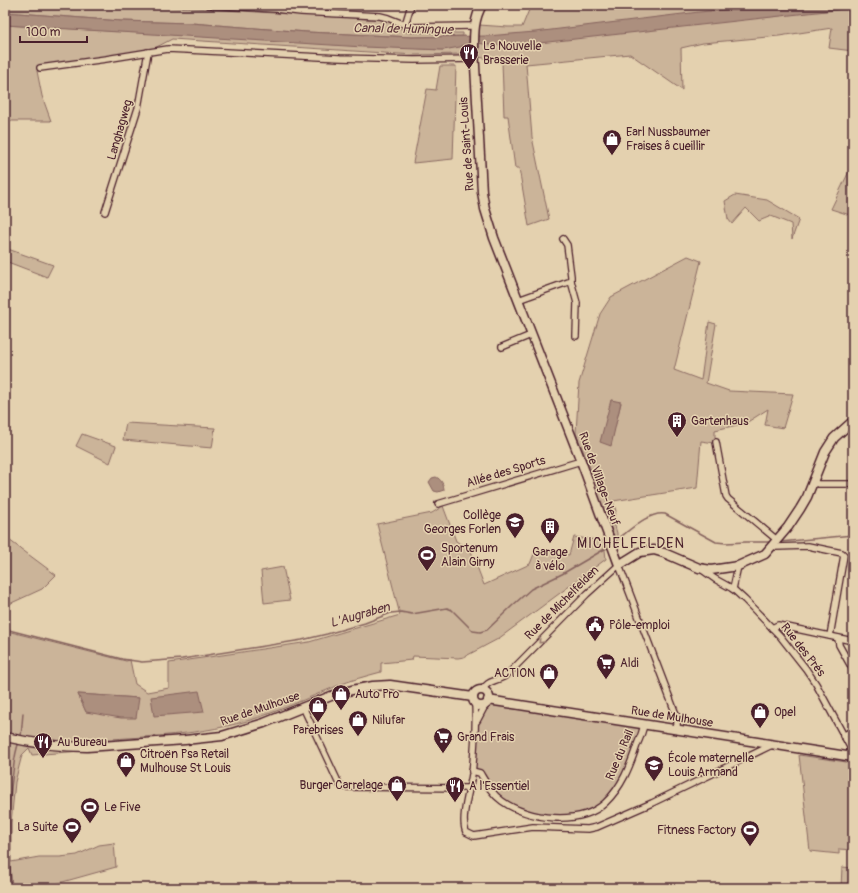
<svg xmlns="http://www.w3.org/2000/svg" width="858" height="893" viewBox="0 0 858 893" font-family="Pangolin,sans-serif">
	<rect width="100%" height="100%" fill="#e4d1af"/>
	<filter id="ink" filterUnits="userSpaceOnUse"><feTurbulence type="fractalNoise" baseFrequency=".025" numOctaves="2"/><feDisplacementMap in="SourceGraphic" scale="8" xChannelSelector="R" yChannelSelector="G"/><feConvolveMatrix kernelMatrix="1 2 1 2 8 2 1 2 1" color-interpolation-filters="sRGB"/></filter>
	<g filter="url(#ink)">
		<!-- green -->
		<g fill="#cbb499" stroke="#8a6a62" fill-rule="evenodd">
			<polygon points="5,5 146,5 386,20 408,33 463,33 463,36 412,37 307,32 191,23 121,21 5,12"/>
			<polygon points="531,5 853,5 853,51 829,48 832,28 779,36 703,43 681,48 682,90 630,54 526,64 532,137 549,219 529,226 519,168 515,168 508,116 504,116 502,62 479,57 479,25 508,27 522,27"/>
			<polygon points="5,25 443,50 463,45 462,54 414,55 172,39 151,50 66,62 37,71 42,96 51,121 5,121"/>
			<polygon points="440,66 456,66 453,159 413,163 427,89 436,90"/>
			<polygon points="853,163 853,216 831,209"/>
			<polygon points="735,195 767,200 799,219 792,239 791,224 771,216 759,221 746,208 732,224 728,219 725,201"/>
			<polygon points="5,248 53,265 47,277 5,261"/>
			<path d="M 688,256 L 701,261 L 674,370 L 701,380 L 709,322 L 716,324 L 706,383 L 729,391 L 793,394 L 783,428 L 765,425 L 768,409 L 746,423 L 715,430 L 715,443 L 701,441 L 697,488 L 613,501 L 616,511 L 613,520 L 617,533 L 617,544 L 596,490 L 598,488 L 576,433 L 579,383 L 600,314 L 611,297 ZM 611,400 L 621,403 L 610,446 Z"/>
			<polygon points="126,423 215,428 212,448 123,440"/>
			<polygon points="82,434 116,446 110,463 76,446"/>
			<path d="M 443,506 L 456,541 L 471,551 L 484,585 L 530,564 L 536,549 L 569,555 L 574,537 L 604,541 L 606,559 L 498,639 L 464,657 L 458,658 L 413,656 L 412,660 L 381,663 L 381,672 C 366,676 351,680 337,686 C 307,698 278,712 247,721 C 192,737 134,737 78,741 L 80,751 L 32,755 L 29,748 L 22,755 L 15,782 L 11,823 L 11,862 L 39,857 L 60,857 L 77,855 L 99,845 L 114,843 L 116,867 L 41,888 L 5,888 L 5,629 L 7,631 L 126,661 L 130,660 L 135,684 L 147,692 L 169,688 L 169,663 L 309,642 L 400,615 L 377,524 L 432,513 ZM 78,694 L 139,698 L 86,712 Z"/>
			<polygon points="5,537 56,575 42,589 5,606"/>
			<polygon points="283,567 290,600 264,603 261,571"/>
			<polygon points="489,704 643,728 635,750 612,796 589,812 546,817 501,800 480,773 472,771 475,727 484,709"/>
			<polygon points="799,755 853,763 853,850 839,849 839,854 810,851"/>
			<polygon points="842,867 853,868 853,888 841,888"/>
		</g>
		<!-- water -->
		<g fill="#ac8f7e" stroke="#85625d">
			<polygon points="777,5 853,5 853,8 530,44 489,45 478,43 466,44 460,47 443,50 363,47 5,25 5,12 121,21 191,23 307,32 412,37 487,36 535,32 699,12"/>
			<polygon points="611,400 621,402 611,446 600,442"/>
			<path d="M 436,477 C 441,479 444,485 444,490 L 438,492 L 434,491 L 429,482 L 432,478 Z"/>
			<polygon points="199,691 204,712 154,716 151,697"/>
			<polygon points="78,694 139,698 136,718 121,718 86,712"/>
		</g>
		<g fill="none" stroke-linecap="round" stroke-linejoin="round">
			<!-- stream -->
			<g stroke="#85625d" stroke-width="1.5">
				<path d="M 614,542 C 627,533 648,511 665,514 L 716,542 L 726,543 L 746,542 L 770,542"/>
				<polyline points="780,542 853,535"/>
				<polyline points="5,629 122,659 142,662 182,659 302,640 327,634 365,623 391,613 401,612 412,614 447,608 452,610 473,631 480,632 487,630 512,606 531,589 562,574 610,546"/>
				<polyline points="21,737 23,713"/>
				<path d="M 12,888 C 7,848 7,812 13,772 C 14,762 15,752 19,742"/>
			</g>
			<!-- street casing -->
			<g stroke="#4a1f2b" stroke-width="8">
				<g id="street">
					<polyline points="209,5 276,9 301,12 380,16 388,18 411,27 474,26"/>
					<polyline points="405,25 411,5"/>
					<polyline points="40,68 106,59 168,49 340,58 414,60 475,59"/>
					<polyline points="105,212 138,108 148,52"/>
					<polyline points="563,239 567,245 571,276 571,281 577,303 576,336"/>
					<polyline points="518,300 571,281"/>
					<polyline points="502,347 531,335"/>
					<polyline points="716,442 726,496 728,499 777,540"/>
					<polyline points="813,482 818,484 853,484"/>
					<polyline points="438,504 581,461"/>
					<polyline points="773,545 776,547 808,546 842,553 844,555 830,636"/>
					<polyline points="701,569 715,579 733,589 745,600 780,636 806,669 816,684 850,747 850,757"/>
					<polyline points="733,589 738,566"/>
					<polyline points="772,628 778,625 853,641"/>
					<polyline points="838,638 839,645 853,670"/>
					<path d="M 482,691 C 487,681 493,682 501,678 C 505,677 507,674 510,672 L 587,594 L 619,565 L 677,717 L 677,729"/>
					<path d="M 475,704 C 476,724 474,754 472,774 C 470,789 460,818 466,832 L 474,836 L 533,827 L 588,829 L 597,827 L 652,803 L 772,745"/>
					<polyline points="303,707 339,784 342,787 469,788"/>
					<polyline points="477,721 486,704"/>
					<polyline points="843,736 853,730"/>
					<path d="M 472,771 L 480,773 C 486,783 492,794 502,801 C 528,820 580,826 605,803 C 622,787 630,766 637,745 C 640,738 643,731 644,724"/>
				</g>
			</g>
			<!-- secondary casing -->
			<g stroke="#4a1f2b" stroke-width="11">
				<g id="secondary">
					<path d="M 482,5 C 474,19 474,32 474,48 L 482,192 L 485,209 L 494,238 L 581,461 L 619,565 L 640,552 L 654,550 L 664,553 L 699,568 L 711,570 L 738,566 L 765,554 L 788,527 L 800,509 L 807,497 L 825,452 L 834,438 L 853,421"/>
					<circle cx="481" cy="698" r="8"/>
					<polyline points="488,700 853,757"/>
					<path d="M 5,737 C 32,743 59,747 87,747 L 185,740 L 222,736 L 264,723 L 331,696 L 352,690 L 373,686 L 390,685 L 473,697"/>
				</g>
			</g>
			<!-- street -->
			<use href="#street" stroke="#e4d1af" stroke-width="5.5"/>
			<!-- secondary -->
			<use href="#secondary" stroke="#e4d1af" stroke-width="8"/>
		</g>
		<!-- one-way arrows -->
		<defs><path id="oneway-chevron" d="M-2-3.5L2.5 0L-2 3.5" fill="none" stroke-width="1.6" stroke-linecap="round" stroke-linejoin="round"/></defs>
		<use stroke="#97786d" href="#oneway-chevron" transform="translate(541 641) rotate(134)"/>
	</g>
	<!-- icons -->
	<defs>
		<g id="restaurant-pin" transform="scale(1)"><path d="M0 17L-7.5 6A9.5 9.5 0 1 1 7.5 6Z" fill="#4a1f2b" stroke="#e4d1af"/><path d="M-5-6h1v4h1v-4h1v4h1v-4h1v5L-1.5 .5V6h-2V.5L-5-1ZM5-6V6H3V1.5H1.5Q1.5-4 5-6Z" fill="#fff"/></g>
		<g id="shop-pin" transform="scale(1)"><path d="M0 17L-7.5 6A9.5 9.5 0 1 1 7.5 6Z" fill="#4a1f2b" stroke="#e4d1af"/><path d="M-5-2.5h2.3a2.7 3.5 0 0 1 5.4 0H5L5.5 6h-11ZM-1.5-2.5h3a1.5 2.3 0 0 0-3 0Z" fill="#fff"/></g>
		<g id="building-pin" transform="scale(1)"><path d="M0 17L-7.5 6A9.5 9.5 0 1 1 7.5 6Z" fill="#4a1f2b" stroke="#e4d1af"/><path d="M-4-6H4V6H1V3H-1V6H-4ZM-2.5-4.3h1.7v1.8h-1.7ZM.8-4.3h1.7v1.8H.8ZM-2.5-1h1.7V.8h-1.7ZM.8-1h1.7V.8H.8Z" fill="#fff"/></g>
		<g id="school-pin" transform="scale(1)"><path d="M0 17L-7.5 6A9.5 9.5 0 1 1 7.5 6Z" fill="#4a1f2b" stroke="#e4d1af"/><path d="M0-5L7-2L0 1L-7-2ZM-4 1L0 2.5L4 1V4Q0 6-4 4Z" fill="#fff"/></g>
		<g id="stadium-pin" transform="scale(1)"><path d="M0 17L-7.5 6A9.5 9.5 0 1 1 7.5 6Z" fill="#4a1f2b" stroke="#e4d1af"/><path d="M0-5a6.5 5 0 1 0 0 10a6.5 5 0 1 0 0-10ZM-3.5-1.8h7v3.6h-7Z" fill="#fff"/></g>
		<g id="civic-pin" transform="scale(1)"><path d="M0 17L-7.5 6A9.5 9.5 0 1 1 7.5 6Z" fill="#4a1f2b" stroke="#e4d1af"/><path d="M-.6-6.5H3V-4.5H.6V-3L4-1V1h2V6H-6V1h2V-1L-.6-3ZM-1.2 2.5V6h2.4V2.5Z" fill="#fff"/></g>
		<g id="supermarket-pin" transform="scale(1)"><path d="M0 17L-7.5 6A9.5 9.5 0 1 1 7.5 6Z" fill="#4a1f2b" stroke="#e4d1af"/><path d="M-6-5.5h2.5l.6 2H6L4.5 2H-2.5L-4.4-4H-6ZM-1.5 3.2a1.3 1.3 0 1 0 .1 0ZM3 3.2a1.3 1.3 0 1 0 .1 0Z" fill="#fff"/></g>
	</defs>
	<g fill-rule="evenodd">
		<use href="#restaurant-pin" x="469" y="53"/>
		<use href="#shop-pin" x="612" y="139"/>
		<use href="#building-pin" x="677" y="421"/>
		<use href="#school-pin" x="515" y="522"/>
		<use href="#building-pin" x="550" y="527"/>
		<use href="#stadium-pin" x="427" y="555"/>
		<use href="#civic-pin" x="595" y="625"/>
		<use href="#supermarket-pin" x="606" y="663"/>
		<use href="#shop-pin" x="549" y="673"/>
		<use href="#shop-pin" x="341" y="694"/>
		<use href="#shop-pin" x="318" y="706"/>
		<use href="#shop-pin" x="760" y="712"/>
		<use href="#shop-pin" x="358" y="720"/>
		<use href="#supermarket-pin" x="443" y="737"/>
		<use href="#restaurant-pin" x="43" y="742"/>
		<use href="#shop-pin" x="126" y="761"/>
		<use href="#school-pin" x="654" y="765"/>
		<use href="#shop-pin" x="397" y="785"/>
		<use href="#restaurant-pin" x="455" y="786"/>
		<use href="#stadium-pin" x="90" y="807"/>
		<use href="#stadium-pin" x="72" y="827"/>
		<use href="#stadium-pin" x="750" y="830"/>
	</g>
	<g text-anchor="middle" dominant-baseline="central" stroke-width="3" stroke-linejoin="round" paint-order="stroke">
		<!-- poi labels -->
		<g font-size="12" fill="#4a1f2b" stroke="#e4d1af" text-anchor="start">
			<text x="483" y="46">La Nouvelle<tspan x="483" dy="14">Brasserie</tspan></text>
			<text x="626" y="132">Earl Nussbaumer<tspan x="626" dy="14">Fraises â cueillir</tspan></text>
			<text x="691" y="421">Gartenhaus</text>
			<text x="501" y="515" text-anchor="end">Collège<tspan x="501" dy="14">Georges Forlen</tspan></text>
			<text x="441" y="548">Sportenum<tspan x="441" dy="14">Alain Girny</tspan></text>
			<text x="550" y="552" text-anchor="middle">Garage<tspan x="550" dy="14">à vélo</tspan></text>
			<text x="609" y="625">Pôle-emploi</text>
			<text x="620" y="663">Aldi</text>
			<text x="535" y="673" text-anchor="end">ACTION</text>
			<text x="355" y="694">Auto Pro</text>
			<text x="774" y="712">Opel</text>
			<text x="372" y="720">Nilufar</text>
			<text x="318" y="730" text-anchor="middle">Parebrises</text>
			<text x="457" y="737">Grand Frais</text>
			<text x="57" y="742">Au Bureau</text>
			<text x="140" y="754">Citroën Psa Retail<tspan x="140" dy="14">Mulhouse St Louis</tspan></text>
			<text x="668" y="758">École maternelle<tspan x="668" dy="14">Louis Armand</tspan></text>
			<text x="383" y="785" text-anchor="end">Burger Carrelage</text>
			<text x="469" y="786">A l'Essentiel</text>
			<text x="104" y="807">Le Five</text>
			<text x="58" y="827" text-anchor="end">La Suite</text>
			<text x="736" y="830" text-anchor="end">Fitness Factory</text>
		</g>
		<!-- street labels -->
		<g font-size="12" fill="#4a1f2b" stroke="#e4d1af">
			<text transform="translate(120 130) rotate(-74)">Langhagweg</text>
			<text transform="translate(467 144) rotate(-94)">Rue de Saint-Louis</text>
			<text transform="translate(506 472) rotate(-17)">Allée des Sports</text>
			<text transform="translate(599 479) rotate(70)">Rue de Village-Neuf</text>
			<text transform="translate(562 603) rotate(-45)">Rue de Michelfelden</text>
			<text transform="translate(803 650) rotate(52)">Rue des Prés</text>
			<text transform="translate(260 709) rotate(-19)">Rue de Mulhouse</text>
			<text transform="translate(672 717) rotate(9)">Rue de Mulhouse</text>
			<text transform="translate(620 755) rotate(-67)">Rue du Rail</text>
		</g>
		<!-- water labels -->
		<g font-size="13" font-style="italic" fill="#5e353c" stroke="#e4d1af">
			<text transform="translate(403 29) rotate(1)">Canal de Huningue</text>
			<text transform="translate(360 615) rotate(-16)">L'Augraben</text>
		</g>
		<!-- quarter labels -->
		<g font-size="14" letter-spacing="1" fill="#4a1f2b" stroke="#e4d1af">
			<text x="631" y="543">MICHELFELDEN</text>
		</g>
	</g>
	<!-- margin -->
	<rect width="858" height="893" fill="none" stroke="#e4d1af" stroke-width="20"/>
	<rect x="10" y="10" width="838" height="873" fill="none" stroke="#4a1f2b" stroke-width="1.5" filter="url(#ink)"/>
	<!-- scale -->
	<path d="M20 36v6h67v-6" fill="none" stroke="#4a1f2b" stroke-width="2"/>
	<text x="26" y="36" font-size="12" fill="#4a1f2b" stroke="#e4d1af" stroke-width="3" paint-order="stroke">100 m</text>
</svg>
